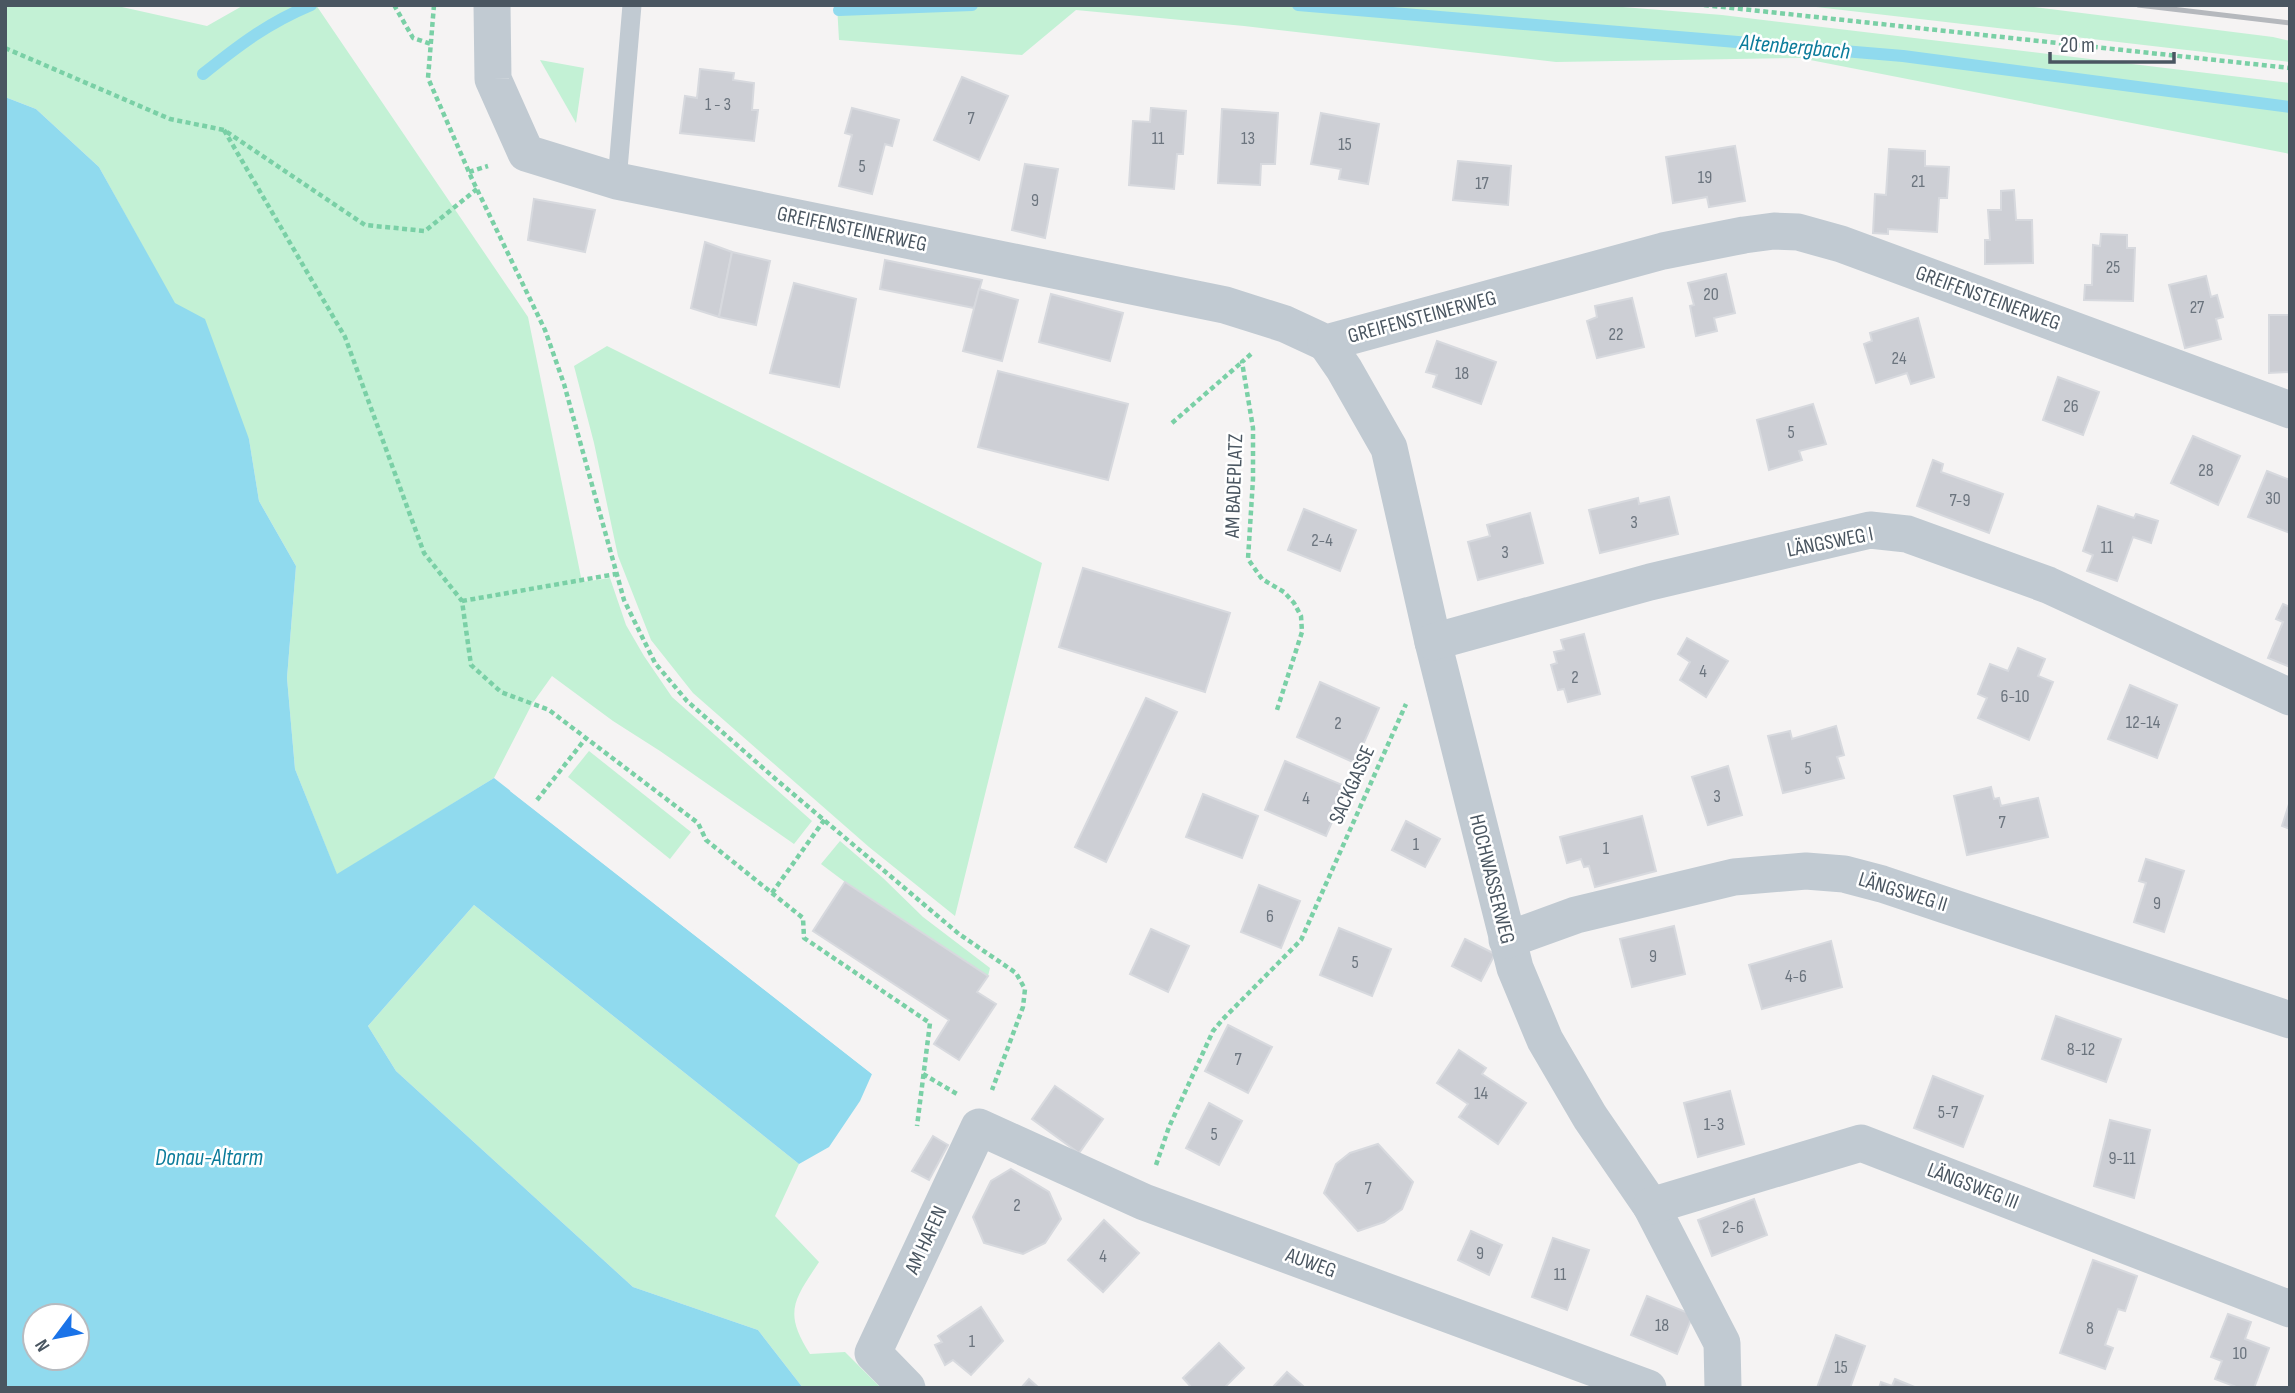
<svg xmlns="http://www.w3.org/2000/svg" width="2295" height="1393" viewBox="0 0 2295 1393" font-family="'Sofia Sans Condensed',sans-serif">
	<rect width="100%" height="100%" fill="#f5f3f3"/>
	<!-- green -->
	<g fill="#c3f1d5">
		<polygon points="5,5 113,5 207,26 244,5 316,5 528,317 582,582 610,578 626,625 644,656 672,697 812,821 794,844 660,751 613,721 552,676 532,704 494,778 337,875 295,769 287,678 296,566 259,501 249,439 99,167 36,109 5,97"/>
		<polygon points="837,5 1598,5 1722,15 2290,83 2290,154 1800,58 1556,62 1244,26 1076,10 1022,55 839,40"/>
		<polygon points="1799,5 2019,5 2273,37 2290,41 2290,62"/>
		<polygon points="540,60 584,68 576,123"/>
		<polygon points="607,346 1042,563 955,916 869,847 693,693 651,640 618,556 594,443 574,366"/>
		<polygon points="589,751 691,832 670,859 568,777"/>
		<polygon points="840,841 883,878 923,917 990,968 988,976 845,882 821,864"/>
		<path d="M 474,905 L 799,1164 L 775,1216 L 819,1262 C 794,1300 783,1312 810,1354 L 845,1352 L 881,1388 L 803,1388 L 758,1330 L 633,1287 L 396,1071 L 368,1026 Z"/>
	</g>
	<!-- water -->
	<path fill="#90daee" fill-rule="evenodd" d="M 5,97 L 36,109 L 99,167 L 175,303 L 205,319 L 249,439 L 259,501 L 296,566 L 287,678 L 295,769 L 337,874 L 494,778 L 872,1074 L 860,1101 L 829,1147 L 799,1164 L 474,905 L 368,1026 L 396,1071 L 633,1287 L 758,1330 L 803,1388 L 5,1388 ZM 35,1316 L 77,1316 L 77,1358 L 35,1358 Z"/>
	<!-- pier -->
	<polygon fill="#f5f3f3" points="512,788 875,1071 872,1074 510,791"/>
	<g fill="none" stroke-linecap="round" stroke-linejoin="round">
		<!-- stream -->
		<g stroke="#90daee" stroke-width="12">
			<polyline points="1298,5 1903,56 2290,107"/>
			<polyline points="839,10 972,5"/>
			<path d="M 203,74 C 239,45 268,23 311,5"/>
		</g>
	</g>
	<!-- building -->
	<g fill="#cdcfd5" stroke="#d7d9de" stroke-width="2">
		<polygon points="700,69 734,73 733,80 754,83 752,110 758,110 754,141 680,133 685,96 697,98"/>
		<polygon points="962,77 1008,96 979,160 934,140"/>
		<polygon points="852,108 899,120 892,146 885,144 872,194 839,186 852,135 845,133"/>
		<polygon points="1151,108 1186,111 1183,154 1177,154 1174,189 1129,185 1133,121 1150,122"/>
		<polygon points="1222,109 1278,113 1275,164 1261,164 1260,185 1218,183"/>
		<polygon points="1321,113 1379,124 1368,184 1339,179 1341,169 1311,164"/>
		<polygon points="1735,146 1745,201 1709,207 1707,197 1673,203 1666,157"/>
		<polygon points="1889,149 1925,151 1925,166 1949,167 1947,198 1939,198 1937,232 1888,229 1888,234 1873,233 1875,194 1886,195"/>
		<polygon points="1458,161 1511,166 1508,205 1453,200"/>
		<polygon points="1025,164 1058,169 1045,238 1012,230"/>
		<polygon points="2014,190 2016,220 2032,220 2033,263 1985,264 1985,240 1990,240 1988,210 2001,210 2001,191"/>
		<polygon points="534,199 595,210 585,252 528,240"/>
		<polygon points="2101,234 2127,235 2127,248 2135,248 2133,301 2084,300 2085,285 2092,285 2093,245 2100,246"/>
		<polygon points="705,242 732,252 719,317 691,308"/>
		<polygon points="732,252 770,261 756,325 719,317"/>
		<polygon points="885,260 982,280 974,308 880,289"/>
		<polygon points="1726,274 1735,313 1714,318 1717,331 1696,336 1690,306 1694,305 1688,283"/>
		<polygon points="2206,276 2211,297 2217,295 2223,317 2216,319 2221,339 2185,348 2169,285"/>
		<polygon points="794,283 856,299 839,387 770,373"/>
		<polygon points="979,289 1018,300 1002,361 963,351"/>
		<polygon points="1051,294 1123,313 1110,361 1039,342"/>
		<polygon points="1632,298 1644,347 1597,358 1587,321 1597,317 1595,306"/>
		<polygon points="2269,315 2290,315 2290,372 2269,373"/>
		<polygon points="1918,318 1934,377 1911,384 1907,373 1876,383 1864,344 1872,341 1870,333"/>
		<polygon points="1437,341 1496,362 1481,404 1433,387 1437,375 1426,372"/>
		<polygon points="998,371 1128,404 1108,480 978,447"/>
		<polygon points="2058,377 2099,392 2083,435 2043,420"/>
		<polygon points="1813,404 1826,444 1799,451 1802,460 1769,470 1757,420"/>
		<polygon points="2193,436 2240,456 2218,505 2171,483"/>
		<polygon points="1933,460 1943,464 1941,472 2003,494 1989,533 1917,506"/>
		<polygon points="2267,471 2290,480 2290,533 2248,517"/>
		<polygon points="1669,497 1678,534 1600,553 1589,510 1638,498 1639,504"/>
		<polygon points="2098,506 2134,518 2136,514 2158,521 2151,543 2133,537 2117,581 2087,571 2093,555 2083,551"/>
		<polygon points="1304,509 1356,530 1340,571 1288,550"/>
		<polygon points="1530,513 1543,563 1478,580 1468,542 1490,536 1487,525"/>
		<polygon points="1083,568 1230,613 1205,692 1059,647"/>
		<polygon points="2283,604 2290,607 2290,667 2268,658 2283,622 2276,619"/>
		<polygon points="1584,634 1600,694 1568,702 1564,689 1558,690 1551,665 1557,663 1554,652 1564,650 1561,640"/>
		<polygon points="1687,638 1728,661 1706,697 1680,680 1690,662 1678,654"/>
		<polygon points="2018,648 2045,659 2038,676 2053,682 2029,740 1978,718 1987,698 1978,694 1990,664 2008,671"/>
		<polygon points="1320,682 1379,708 1355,763 1297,737"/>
		<polygon points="2130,685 2177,705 2157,758 2108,739"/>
		<polygon points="1146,698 1177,712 1106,862 1075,847"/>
		<polygon points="1836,726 1844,755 1837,757 1844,778 1783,793 1768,736 1790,731 1792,739"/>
		<polygon points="1285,761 1347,787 1326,836 1265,810"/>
		<polygon points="1728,766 1742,815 1708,825 1692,777"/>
		<polygon points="1991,787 1994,799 1999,798 2001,806 2038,798 2048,837 1967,855 1954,796"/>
		<polygon points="1203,794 1258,816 1242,858 1186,837"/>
		<polygon points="2290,801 2290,829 2282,826"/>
		<polygon points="1642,816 1656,871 1595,887 1589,866 1584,867 1581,859 1567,863 1560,837"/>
		<polygon points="1406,821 1440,839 1425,867 1392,850"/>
		<polygon points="2146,859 2184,871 2164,932 2134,922 2146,883 2139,881"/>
		<polygon points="845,882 988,976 977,992 996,1004 959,1060 934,1044 949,1020 813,931"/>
		<polygon points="1259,885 1300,901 1281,948 1241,932"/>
		<polygon points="1674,926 1685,974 1632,987 1620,939"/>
		<polygon points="1339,928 1391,949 1372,996 1320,975"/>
		<polygon points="1151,929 1189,946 1168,992 1130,974"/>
		<polygon points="1465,939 1495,954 1481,981 1452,966"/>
		<polygon points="1831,941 1842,987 1762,1009 1749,965"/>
		<polygon points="2056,1016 2121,1039 2106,1082 2042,1059"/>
		<polygon points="1228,1025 1272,1047 1248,1093 1205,1071"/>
		<polygon points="1459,1050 1486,1068 1482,1074 1526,1103 1498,1144 1459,1117 1468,1104 1437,1083"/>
		<polygon points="1933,1076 1983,1096 1963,1147 1914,1128"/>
		<polygon points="1055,1086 1103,1119 1079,1153 1032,1119"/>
		<polygon points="1730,1091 1744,1144 1698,1157 1684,1103"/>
		<polygon points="1209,1103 1242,1121 1219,1165 1186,1148"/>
		<polygon points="2110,1120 2150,1130 2134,1198 2094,1186"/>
		<polygon points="933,1136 948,1145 929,1180 912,1171"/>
		<polygon points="1378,1144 1413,1182 1402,1209 1384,1222 1358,1231 1324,1193 1336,1164 1350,1153"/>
		<polygon points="1011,1169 1049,1192 1061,1219 1045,1243 1023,1254 984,1243 973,1217 991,1181"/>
		<polygon points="1754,1199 1767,1235 1712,1256 1698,1220"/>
		<polygon points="1104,1220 1139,1253 1103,1292 1068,1260"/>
		<polygon points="1471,1231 1502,1245 1489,1275 1458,1260"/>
		<polygon points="1553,1238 1589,1250 1567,1310 1532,1297"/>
		<polygon points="2093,1260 2137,1276 2125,1311 2118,1309 2105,1345 2113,1348 2105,1369 2060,1353"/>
		<polygon points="1647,1296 1693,1315 1677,1354 1631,1335"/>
		<polygon points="981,1307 1003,1341 971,1375 953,1360 945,1365 935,1345 942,1342 938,1336"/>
		<polygon points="2228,1314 2251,1322 2245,1339 2269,1348 2254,1388 2239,1388 2215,1379 2222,1361 2211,1357"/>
		<polygon points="1836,1335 1865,1346 1850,1388 1817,1388"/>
		<polygon points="1219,1343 1244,1368 1224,1388 1192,1388 1183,1378"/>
		<polygon points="1287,1372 1303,1386 1302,1388 1272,1388"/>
		<polygon points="1029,1379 1039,1388 1021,1388"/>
		<polygon points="1895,1379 1917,1388 1879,1388 1881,1382 1892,1386"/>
	</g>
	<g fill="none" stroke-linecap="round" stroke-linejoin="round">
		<!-- path -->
		<g stroke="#7ad0a6" stroke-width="4.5" stroke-dasharray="5 3.5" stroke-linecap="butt">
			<polyline points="394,5 413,38 431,44"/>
			<polyline points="434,5 428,78 472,179 545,330 564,384 624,600 655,663 687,701 779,782 959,934 1016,973 1025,989 1023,1007 992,1090"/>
			<polyline points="1704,5 2290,68"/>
			<polyline points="5,48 170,119 224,130 365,225 425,231 477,189"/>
			<polyline points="224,130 345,337 424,553 462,601 471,665 501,692 549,710 698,823 706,840 803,918 804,938 930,1023 917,1126"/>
			<polyline points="469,172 488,166"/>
			<polyline points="1251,354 1242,362 1253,428 1253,479 1248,559 1262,579 1284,592 1294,603 1301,616 1302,632 1276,713"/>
			<polyline points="1172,423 1242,362"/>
			<polyline points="462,601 616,574"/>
			<polyline points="537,800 586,738"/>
			<polyline points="772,893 825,819"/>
			<polyline points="923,1074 957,1094"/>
			<polyline points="1156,1165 1169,1127 1213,1031 1223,1019 1301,940 1406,704"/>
		</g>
		<!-- service -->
		<polyline stroke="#c1cad2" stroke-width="19" points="617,181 632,5"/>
		<!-- minor -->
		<g stroke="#c1cad2" stroke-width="37">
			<polyline points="492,5 493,79 526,153 617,181 1225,305 1285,324 1326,343 1663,251 1744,235 1774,231 1798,232 1841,244 2290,410"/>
			<polyline points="1326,343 1344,369 1389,448 1433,642 1515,968 1545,1040 1590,1117 1651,1206 1722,1343 1723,1388"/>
			<polyline points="1433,642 1650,582 1870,530 1907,534 2048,585 2290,697"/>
			<polyline points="1507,940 1576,915 1734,877 1806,871 1844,874 1882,884 2290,1020"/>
			<polyline points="1651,1206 1861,1143 2290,1309"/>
			<polyline points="907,1388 873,1353 979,1127 1144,1202 1648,1388"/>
		</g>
		<!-- rail -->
		<polyline stroke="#b5b8bd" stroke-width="5" points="2138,5 2290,23"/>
	</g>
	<g text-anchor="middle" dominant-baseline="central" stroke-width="5" stroke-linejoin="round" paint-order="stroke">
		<!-- number labels -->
		<g font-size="18" fill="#6b747e">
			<text x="718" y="104">1 - 3</text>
			<text x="971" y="118">7</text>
			<text x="1158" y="138">11</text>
			<text x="1248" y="138">13</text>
			<text x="1345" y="144">15</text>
			<text x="862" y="166">5</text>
			<text x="1705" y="177">19</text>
			<text x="1918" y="181">21</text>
			<text x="1482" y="183">17</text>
			<text x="1035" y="200">9</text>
			<text x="2113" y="267">25</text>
			<text x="1711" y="294">20</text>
			<text x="2197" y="307">27</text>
			<text x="1616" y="334">22</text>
			<text x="1899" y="358">24</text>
			<text x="1462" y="373">18</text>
			<text x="2071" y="406">26</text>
			<text x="1791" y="432">5</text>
			<text x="2206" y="470">28</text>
			<text x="2273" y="498">30</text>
			<text x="1960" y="500">7-9</text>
			<text x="1634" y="522">3</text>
			<text x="1322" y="540">2-4</text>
			<text x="2107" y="547">11</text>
			<text x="1505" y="552">3</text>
			<text x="1703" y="671">4</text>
			<text x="1575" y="677">2</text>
			<text x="2015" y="696">6-10</text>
			<text x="2143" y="722">12-14</text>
			<text x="1338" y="723">2</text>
			<text x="1808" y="768">5</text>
			<text x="1717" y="796">3</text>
			<text x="1306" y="798">4</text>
			<text x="2002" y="822">7</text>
			<text x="1416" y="844">1</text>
			<text x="1606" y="848">1</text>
			<text x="2157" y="903">9</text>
			<text x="1270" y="916">6</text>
			<text x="1653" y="956">9</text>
			<text x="1355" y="962">5</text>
			<text x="1796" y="976">4-6</text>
			<text x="2081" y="1049">8-12</text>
			<text x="1238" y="1059">7</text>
			<text x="1481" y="1093">14</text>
			<text x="1948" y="1112">5-7</text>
			<text x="1714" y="1124">1-3</text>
			<text x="1214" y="1134">5</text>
			<text x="2122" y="1158">9-11</text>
			<text x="1368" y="1188">7</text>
			<text x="1017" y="1205">2</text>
			<text x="1733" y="1227">2-6</text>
			<text x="1480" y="1253">9</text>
			<text x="1103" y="1256">4</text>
			<text x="1560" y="1274">11</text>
			<text x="1662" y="1325">18</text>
			<text x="2090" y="1328">8</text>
			<text x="972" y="1341">1</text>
			<text x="2240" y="1353">10</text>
			<text x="1841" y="1367">15</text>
		</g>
		<!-- street labels -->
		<g font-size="21" fill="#4a5661" stroke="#fff">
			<text transform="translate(852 229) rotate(12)">GREIFENSTEINERWEG</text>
			<text transform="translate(1988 298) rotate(20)">GREIFENSTEINERWEG</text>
			<text transform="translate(1422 317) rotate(-15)">GREIFENSTEINERWEG</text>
			<text transform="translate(1234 486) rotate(-88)">AM BADEPLATZ</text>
			<text transform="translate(1830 542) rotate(-11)">LÄNGSWEG I</text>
			<text transform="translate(1352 785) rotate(-66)">SACKGASSE</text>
			<text transform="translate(1492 879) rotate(76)">HOCHWASSERWEG</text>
			<text transform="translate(1903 892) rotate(17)">LÄNGSWEG II</text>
			<text transform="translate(1973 1186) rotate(21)">LÄNGSWEG III</text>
			<text transform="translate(926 1240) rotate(-65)">AM HAFEN</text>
			<text transform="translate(1311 1263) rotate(20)">AUWEG</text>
		</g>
		<!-- water labels -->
		<g font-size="23" font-style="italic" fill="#0c7c9b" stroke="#fff">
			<text transform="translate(1795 47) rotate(5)">Altenbergbach</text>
			<text x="209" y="1158">Donau-Altarm</text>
		</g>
	</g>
	<!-- border -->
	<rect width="2295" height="1393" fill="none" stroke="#4a5661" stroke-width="14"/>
	<!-- north arrow -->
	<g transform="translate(56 1337) rotate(238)"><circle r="33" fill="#ffffff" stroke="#b7bbc0" stroke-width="2"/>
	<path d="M0-5L12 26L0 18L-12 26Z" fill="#1a73e8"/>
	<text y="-10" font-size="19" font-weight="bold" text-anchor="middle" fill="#4a5661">N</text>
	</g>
	<!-- scale -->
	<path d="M2050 52v10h124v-10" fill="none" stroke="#4a5661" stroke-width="3.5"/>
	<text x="2060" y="52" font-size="21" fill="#4a5661" stroke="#ffffff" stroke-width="5" paint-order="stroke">20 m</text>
</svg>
